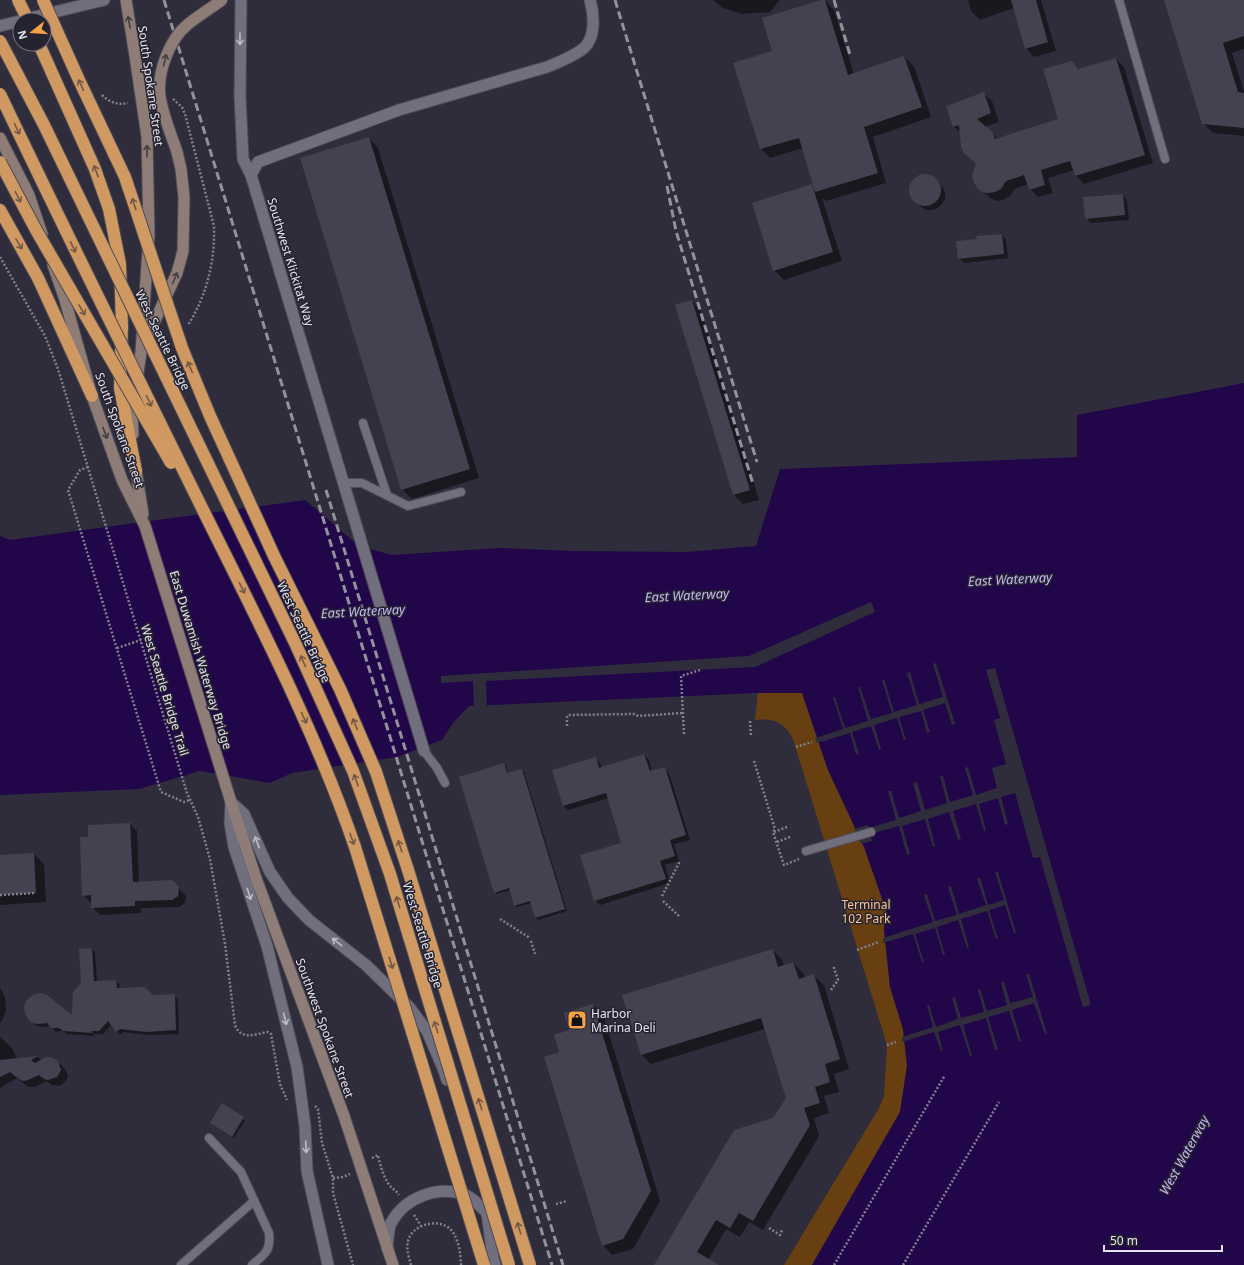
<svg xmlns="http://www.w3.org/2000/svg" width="1244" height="1265" viewBox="0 0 1244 1265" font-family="'Noto Sans',sans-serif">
	<rect width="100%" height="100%" fill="#2f2d3b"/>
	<!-- green -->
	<path fill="#673f11" d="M 758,693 L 802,693 L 828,770 L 864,847 L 886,910 L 884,929 L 890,987 L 903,1029 L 907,1066 L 900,1112 L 812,1265 L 784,1265 L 879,1108 L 884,1096 L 887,1045 L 793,739 C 784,722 774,718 755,720 Z"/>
	<!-- water -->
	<polygon fill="#210749" points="1244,383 1244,1265 812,1265 900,1112 907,1066 903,1029 890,987 884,929 886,910 864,847 828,770 802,693 758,693 469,706 453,723 442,740 397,757 292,773 270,783 200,771 139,789 0,795 0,536 10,540 305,500 359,546 392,555 499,548 573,551 686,552 756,546 780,469 1077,457 1077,415"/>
	<!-- pier -->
	<g fill="#2f2d3b">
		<polygon points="871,602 875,612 755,667 486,681 487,707 474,708 473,681 441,683 441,676 749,656"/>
		<polygon points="936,663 955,724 952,725 945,703 923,710 930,732 927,733 921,711 899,717 906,740 904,740 897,718 874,725 881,749 879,750 871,726 852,732 859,754 856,754 850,733 817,743 815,738 843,729 833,697 835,697 845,728 868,721 858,687 860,687 871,719 892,713 882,680 884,679 894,712 917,705 907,673 910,672 919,704 943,697 933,664"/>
		<polygon points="995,668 1091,1005 1083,1007 1040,857 1033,858 1015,793 1001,797 1008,824 1005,825 998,798 979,804 986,831 984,831 976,804 953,811 961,839 958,840 949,812 928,819 935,846 933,847 925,819 902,826 910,854 907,855 899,826 870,834 872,841 861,844 854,829 868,825 869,828 896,820 888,791 891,791 899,818 921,811 913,783 917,782 925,810 947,803 940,776 943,776 950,802 973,795 965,768 968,767 976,795 997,788 992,768 1006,764 994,720 1000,718 986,670"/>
		<polygon points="995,872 998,872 1016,933 1014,933 1005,905 989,910 998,939 996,939 987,911 961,919 969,948 967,948 958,920 937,927 945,955 943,955 935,928 915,934 924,962 922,962 913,934 883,943 883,938 933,922 924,895 927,894 935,921 957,915 948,887 951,886 959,914 986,905 977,879 980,878 988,905 1004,900"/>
		<polygon points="1026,974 1029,974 1047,1034 1045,1034 1034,1003 1012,1010 1021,1041 1019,1042 1009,1011 988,1017 998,1049 995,1050 986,1018 963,1025 972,1056 970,1057 960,1025 938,1032 943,1051 941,1051 934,1032 902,1042 902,1037 933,1027 927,1005 929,1005 936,1027 958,1019 952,998 955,997 961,1018 984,1012 978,990 980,989 987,1011 1007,1005 1001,983 1004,981 1010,1003 1033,997"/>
	</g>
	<!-- shadow -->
	<g fill="#0007">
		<polygon points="713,0 780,0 770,12 741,14 723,8"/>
		<polygon points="825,0 834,10 854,74 904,57 914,66 931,117 873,137 886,183 826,201 822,198 842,261 784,280 774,270 812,185 815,189 803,148 770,158 761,149 735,63 773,52"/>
		<polygon points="968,0 1041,0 1056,51 1034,57 1026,48 1014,8 980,20 971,11"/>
		<polygon points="1165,0 1244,0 1244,49 1232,53 1244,91 1244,136 1213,133 1203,123"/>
		<polygon points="1116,59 1124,67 1153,163 1084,184 1076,176 1074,170 1048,178 1053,193 1038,197 1030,189 1028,184 1015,189 1009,197 1003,200 997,201 992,199 978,187 976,164 965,153 961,133 954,127 947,106 983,93 992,101 999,122 984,127 998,139 1059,120 1071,62 1080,70"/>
		<polygon points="369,138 378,148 479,478 412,499 402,489"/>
		<polygon points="922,175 928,175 934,178 943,187 945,193 945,199 942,204 938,208 932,210 926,210 921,207 912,198 910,192 910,186 912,181 917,177"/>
		<polygon points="1123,195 1127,200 1129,220 1091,223 1086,218"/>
		<polygon points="1002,235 1006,240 1008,258 964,263 959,258 978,240"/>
		<polygon points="692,301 701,311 759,500 743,504 734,495"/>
		<polygon points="644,755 649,760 652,772 664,768 669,773 690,840 674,844 679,861 665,865 670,883 600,905 595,900 623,843 609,798 568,810 563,806 595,758 600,763 602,768"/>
		<polygon points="504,764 506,766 508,774 522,770 524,772 567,911 538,920 536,918 531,903 517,907 515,905 511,890 497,894 495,892"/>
		<polygon points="130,824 137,831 139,883 174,883 186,896 185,903 179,907 141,908 141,913 100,915 92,907 92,902 91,903 83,895 89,838"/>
		<polygon points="34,854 44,864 46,902 0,905 0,856"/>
		<polygon points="92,949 95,952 97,982 116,981 119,984 120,988 153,996 174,995 178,999 179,1034 150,1035 123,1032 120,1035 112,1024 103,1034 93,1034 95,1036 67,1034 63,1031 56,1032 51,1026 43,1027 37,1026 32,1022 73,1017"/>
		<polygon points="773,950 782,960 784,966 793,963 803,973 805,978 814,976 824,985 849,1069 834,1074 839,1092 824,1096 829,1113 814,1118 819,1136 763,1230 749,1222 740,1237 726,1229 708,1260 715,1265 655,1265 774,1119 787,1098 765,1029 651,1064 641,1054"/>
		<polygon points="0,988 5,997 6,1009 3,1019 0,1023"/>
		<polygon points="593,1005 603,1014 660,1201 633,1249 612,1255 603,1245 560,1053 570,1030"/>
		<polygon points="0,1037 12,1048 17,1059 38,1057 42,1061 58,1062 65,1069 68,1077 66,1081 60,1086 52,1085 46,1081 35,1087 31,1087 27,1086 17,1078 0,1088"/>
		<polygon points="222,1105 245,1120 234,1138 213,1125"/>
	</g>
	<!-- building -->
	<g fill="#444250">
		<polygon points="821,0 825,0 848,75 904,56 922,107 864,127 878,173 815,192 799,138 760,149 733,63 772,51 762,18"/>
		<polygon points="1011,0 1036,0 1048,42 1025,49"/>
		<polygon points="1164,0 1244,0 1244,36 1223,43 1238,92 1244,93 1244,128 1202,124"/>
		<polygon points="1116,58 1145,155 1075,176 1070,161 1041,170 1045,185 1029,190 1024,175 1006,181 1001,189 995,192 988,193 982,192 977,188 974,182 972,176 976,164 964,153 961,147 959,125 953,127 946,106 984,92 991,113 977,119 992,132 995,139 1058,119 1043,69 1072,61 1078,69"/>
		<polygon points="369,137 470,469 401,490 300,158"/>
		<circle cx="925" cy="190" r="16"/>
		<polygon points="812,184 833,252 773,271 752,203"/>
		<polygon points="1123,194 1125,215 1085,219 1083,197"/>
		<polygon points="1002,234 1004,254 958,259 956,241 977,239 976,236"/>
		<polygon points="692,300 750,490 733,495 675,305"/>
		<polygon points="644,754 650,771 665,767 686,835 670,840 675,856 660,861 666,879 594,901 580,855 621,843 606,793 563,806 552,770 596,757 599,768"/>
		<polygon points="504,763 507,773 522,769 565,909 535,918 530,901 514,906 509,888 494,893 459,777"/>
		<polygon points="130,823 133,882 171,880 175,882 179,888 178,896 172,900 135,901 135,906 91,908 91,895 82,896 80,837 88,837 88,825"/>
		<polygon points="34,853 36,893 0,895 0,855"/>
		<polygon points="92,948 94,981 116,980 117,988 145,987 153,995 175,994 176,1030 146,1032 120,1029 116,1032 108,1021 99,1031 91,1031 93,1033 63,1031 59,1028 51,1028 47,1023 38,1024 32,1023 28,1019 25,1013 24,1007 26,1001 30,997 35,994 41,993 47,995 72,1015 73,992 81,983 79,949"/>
		<polygon points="773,949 778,967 793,962 799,979 814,974 840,1059 825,1064 830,1082 815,1087 820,1103 804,1108 810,1125 753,1221 739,1213 730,1228 716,1220 697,1252 719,1265 654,1265 734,1130 773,1118 786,1098 761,1018 641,1055 622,995"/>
		<polygon points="593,1004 651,1191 623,1239 602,1246 544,1057 559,1052 554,1035 569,1030 564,1013"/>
		<polygon points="38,1056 31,1060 35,1063 46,1057 51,1057 58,1061 61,1070 57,1077 48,1080 44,1079 39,1075 28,1080 23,1081 19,1079 10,1072 0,1077 0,1060"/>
		<polygon points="222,1103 244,1117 232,1137 210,1123"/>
	</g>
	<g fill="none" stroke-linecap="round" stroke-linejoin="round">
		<!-- service casing -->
		<g stroke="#4e4b56" stroke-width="10">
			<g id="service">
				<polyline points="1119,0 1165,159"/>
				<polyline points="363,423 387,495"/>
				<polyline points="344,483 362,483 408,506 461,492"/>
				<polyline points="424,751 437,768 445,783"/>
				<polyline points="806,851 871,832"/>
				<path d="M 209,1138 L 241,1172 L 269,1233 C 271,1251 265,1254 252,1265"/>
				<polyline points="181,1265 254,1201"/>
			</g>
		</g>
		<!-- minor casing -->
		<g stroke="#4e4b56" stroke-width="13">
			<g id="minor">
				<polyline points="241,0 240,96 243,159 251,175 424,751"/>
				<polyline points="22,20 104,0"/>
				<polyline points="0,26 20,21"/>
				<path d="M 251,175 L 258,162 L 399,110 L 547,67 C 559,62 573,57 584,48 C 596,37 594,14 590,0"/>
			</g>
		</g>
		<!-- tertiary casing -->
		<g stroke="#4e4b56" stroke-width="13">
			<g id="tertiary">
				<polyline points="231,802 244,814 270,872 288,898 309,920 366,965 410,1008 427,1031 443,1068 447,1080"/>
				<polyline points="231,802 230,823 234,847 267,946 297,1067 305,1126 307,1171 328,1265"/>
				<path d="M 387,1248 C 388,1240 388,1230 391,1223 C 405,1197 438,1185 466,1195 C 473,1198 481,1207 487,1213 L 493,1258 L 495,1265"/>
			</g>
		</g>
		<!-- secondary casing -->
		<g stroke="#4e4b56" stroke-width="13">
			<g id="secondary">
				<polyline points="126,0 135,56 147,137 149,235 141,352 132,414 133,434"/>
				<polyline points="0,138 29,195 42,234"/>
				<polyline points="53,265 65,300 92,396 122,480 145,526 231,802 257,881 344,1116 393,1265"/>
				<polyline points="144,344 177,273 183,251 184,197 181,169 177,152"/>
				<polyline points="135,464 143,514"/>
			</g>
		</g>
		<!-- motorway casing -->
		<g stroke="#4e4b56" stroke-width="14">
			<g id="motorway">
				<polyline points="39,44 95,169 109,209 120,264 122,326 120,388 136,471"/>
				<polyline points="0,210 38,278 92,396"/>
			</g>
		</g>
		<!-- path -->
		<g stroke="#82808c" stroke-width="2.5" stroke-dasharray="2 2" stroke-linecap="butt">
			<path d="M 102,95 C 110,103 118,105 128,103"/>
			<path d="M 173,99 L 182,107 L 185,114 L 214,226 C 215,261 207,295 188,325"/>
			<path d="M 0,257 L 45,336 L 58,369 L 187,793 L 198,817 L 210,859 L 225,944 L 235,1025 C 241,1041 255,1034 268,1032 L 271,1034 L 280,1084 L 287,1100"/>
			<polyline points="88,467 80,470 68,490 161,792 184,802 190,800"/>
			<polyline points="117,648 141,640"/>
			<polyline points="750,721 751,736"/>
			<polyline points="567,726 567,717 568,715 635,714 638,716 683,713"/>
			<polyline points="684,734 681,676 700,670"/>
			<polyline points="796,747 812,742"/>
			<polyline points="754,761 775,829 773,832 784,865 799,859"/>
			<polyline points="774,832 787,827"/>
			<polyline points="777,842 790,837"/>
			<polyline points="0,895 36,893"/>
			<polyline points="662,896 680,861"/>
			<polyline points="663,901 679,916"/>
			<polyline points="500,919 530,938"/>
			<polyline points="531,941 535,954"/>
			<polyline points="857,950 879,942"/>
			<polyline points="831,990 838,980 833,965"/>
			<polyline points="887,1045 896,1042"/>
			<polyline points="315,1106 318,1109 322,1143 333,1178 333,1193 353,1265"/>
			<path d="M 372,1158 L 378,1155 C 380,1165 383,1175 388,1183 C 391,1188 396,1190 399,1195"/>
			<polyline points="333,1178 343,1177 350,1174"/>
			<polyline points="556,1204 567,1201"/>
			<polyline points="414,1215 421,1226"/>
			<polyline points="769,1228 780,1235 782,1230"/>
			<path d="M 411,1265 C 409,1258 406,1249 408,1241 C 412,1225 436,1218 449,1228 C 458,1235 461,1254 461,1265"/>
			<polyline points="834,1265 945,1075"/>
			<polyline points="903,1265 999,1102"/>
		</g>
		<!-- service -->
		<use href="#service" stroke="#716f7e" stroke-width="8"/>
		<!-- minor -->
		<use href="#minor" stroke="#716f7e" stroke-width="11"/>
		<!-- tertiary -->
		<use href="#tertiary" stroke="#716f7e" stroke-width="11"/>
		<!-- secondary -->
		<use href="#secondary" stroke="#8e7c76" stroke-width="11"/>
		<!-- motorway -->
		<use href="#motorway" stroke="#d09962" stroke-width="12"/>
		<!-- rail -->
		<g stroke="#92919c" stroke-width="3" stroke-dasharray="8 4" stroke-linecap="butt">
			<polyline points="164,0 552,1265"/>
			<polyline points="615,0 757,462"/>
			<polyline points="834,0 850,55"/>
			<polyline points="667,186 676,231 753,484"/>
			<polyline points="326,490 563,1265"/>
		</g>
		<!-- secondary-bridge casing -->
		<g stroke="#4e4b56" stroke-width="13" stroke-linecap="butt">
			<path id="secondary-bridge" d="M 177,152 C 171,134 163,116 160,96 C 157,73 169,40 187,25 C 198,16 211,8 222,0"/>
		</g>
		<!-- motorway-bridge casing -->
		<g stroke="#4e4b56" stroke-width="14" stroke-linecap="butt">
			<g id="motorway-bridge">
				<polyline points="18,0 28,20"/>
				<polyline points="43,0 79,80 125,177 182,348 210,416 275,558 340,689 376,772 408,870 530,1265"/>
				<polyline points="0,41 44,125 296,645 353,771 390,874 509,1265"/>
				<path d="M 0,94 C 66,233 134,370 202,508 C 257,619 315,730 355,847 L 484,1265"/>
				<polyline points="0,162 36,230 171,463"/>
			</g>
		</g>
		<!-- secondary-bridge -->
		<use href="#secondary-bridge" stroke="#8e7c76" stroke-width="11"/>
		<!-- motorway-bridge -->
		<use href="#motorway-bridge" stroke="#d09962" stroke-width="12"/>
	</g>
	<!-- one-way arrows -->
	<defs><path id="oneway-shaft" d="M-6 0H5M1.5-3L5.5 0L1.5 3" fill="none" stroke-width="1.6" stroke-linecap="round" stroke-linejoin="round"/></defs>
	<g stroke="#453e45">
		<use href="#oneway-shaft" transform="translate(129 22) rotate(-100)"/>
		<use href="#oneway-shaft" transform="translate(165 60) rotate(-76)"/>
		<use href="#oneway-shaft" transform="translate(147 151) rotate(-90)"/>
		<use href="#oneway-shaft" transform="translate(175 278) rotate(-66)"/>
		<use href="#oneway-shaft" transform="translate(105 433) rotate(70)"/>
	</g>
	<g stroke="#bdbcc7">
		<use href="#oneway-shaft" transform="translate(240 39) rotate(90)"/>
		<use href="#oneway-shaft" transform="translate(257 842) rotate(-111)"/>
		<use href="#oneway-shaft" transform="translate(249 894) rotate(72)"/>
		<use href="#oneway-shaft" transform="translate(337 942) rotate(-142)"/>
		<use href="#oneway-shaft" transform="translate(285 1019) rotate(76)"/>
		<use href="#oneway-shaft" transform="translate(306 1147) rotate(87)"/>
	</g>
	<g stroke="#725846">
		<use href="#oneway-shaft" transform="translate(81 85) rotate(-115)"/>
		<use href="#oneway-shaft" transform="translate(17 129) rotate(65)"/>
		<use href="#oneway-shaft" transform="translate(96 171) rotate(-111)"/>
		<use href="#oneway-shaft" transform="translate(18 197) rotate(62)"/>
		<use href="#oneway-shaft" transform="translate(134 204) rotate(-108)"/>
		<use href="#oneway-shaft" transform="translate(19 244) rotate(60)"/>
		<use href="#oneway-shaft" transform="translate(73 247) rotate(65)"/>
		<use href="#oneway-shaft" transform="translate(82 310) rotate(60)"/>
		<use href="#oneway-shaft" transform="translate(190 367) rotate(-113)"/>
		<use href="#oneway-shaft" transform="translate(149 401) rotate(64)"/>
		<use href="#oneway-shaft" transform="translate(242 588) rotate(63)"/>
		<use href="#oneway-shaft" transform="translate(303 661) rotate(-114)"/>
		<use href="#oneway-shaft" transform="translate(304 718) rotate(65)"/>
		<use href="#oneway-shaft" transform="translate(355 724) rotate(-113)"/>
		<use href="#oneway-shaft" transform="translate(356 780) rotate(-110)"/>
		<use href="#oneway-shaft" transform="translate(352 839) rotate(71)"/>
		<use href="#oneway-shaft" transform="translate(400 846) rotate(-108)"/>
		<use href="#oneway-shaft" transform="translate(398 902) rotate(-107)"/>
		<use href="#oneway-shaft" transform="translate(391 963) rotate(73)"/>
		<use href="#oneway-shaft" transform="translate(436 1027) rotate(-107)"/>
		<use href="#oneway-shaft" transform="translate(480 1104) rotate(-107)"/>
		<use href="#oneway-shaft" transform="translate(519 1228) rotate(-107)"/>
	</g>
	<!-- icons -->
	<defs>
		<g id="shop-square" transform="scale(1)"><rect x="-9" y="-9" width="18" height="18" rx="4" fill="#f6a247" stroke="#262330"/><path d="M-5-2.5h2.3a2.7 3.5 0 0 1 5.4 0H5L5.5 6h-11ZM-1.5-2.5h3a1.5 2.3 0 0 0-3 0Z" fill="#111"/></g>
	</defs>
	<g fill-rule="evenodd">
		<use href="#shop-square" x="577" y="1020"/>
	</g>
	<g text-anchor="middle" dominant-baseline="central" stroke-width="3" stroke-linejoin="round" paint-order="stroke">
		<!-- street labels -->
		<g font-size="12" fill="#e6e5ee" stroke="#262330">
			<text transform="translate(151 86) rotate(82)">South Spokane Street</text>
			<text transform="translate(291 262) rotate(73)">Southwest Klickitat Way</text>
			<text transform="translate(163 340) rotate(64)">West Seattle Bridge</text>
			<text transform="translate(120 430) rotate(70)">South Spokane Street</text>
			<text transform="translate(304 632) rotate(65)">West Seattle Bridge</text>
			<text transform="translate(201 660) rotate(73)">East Duwamish Waterway Bridge</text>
			<text transform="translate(165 690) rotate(73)">West Seattle Bridge Trail</text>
			<text transform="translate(423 935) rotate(73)">West Seattle Bridge</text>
			<text transform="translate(325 1028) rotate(70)">Southwest Spokane Street</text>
		</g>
		<!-- park labels -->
		<g font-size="12" fill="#f8c596" stroke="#262330">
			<text x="866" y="904">Terminal<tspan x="866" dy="14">102 Park</tspan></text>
		</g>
		<!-- poi labels -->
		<g font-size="12" fill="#e6e5ee" stroke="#262330" text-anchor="start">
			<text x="591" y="1013">Harbor<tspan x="591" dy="14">Marina Deli</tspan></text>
		</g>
		<!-- water labels -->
		<g font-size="13" font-style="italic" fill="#c2b7f4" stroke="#262330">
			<text transform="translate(1010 579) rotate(-3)">East Waterway</text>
			<text transform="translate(687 595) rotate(-3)">East Waterway</text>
			<text transform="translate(363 611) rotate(-3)">East Waterway</text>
			<text transform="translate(1184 1155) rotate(-61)">West Waterway</text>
		</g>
	</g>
	<!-- north arrow -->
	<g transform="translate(32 32) rotate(253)"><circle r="19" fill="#262330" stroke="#73717c"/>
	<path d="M0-3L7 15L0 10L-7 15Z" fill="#f6a247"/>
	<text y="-6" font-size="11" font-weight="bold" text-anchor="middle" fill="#e6e5ee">N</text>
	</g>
	<!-- scale -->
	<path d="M1104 1245v6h118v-6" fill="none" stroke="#e6e5ee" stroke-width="2"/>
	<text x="1110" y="1245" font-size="12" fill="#e6e5ee" stroke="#262330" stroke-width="3" paint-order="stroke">50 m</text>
</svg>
